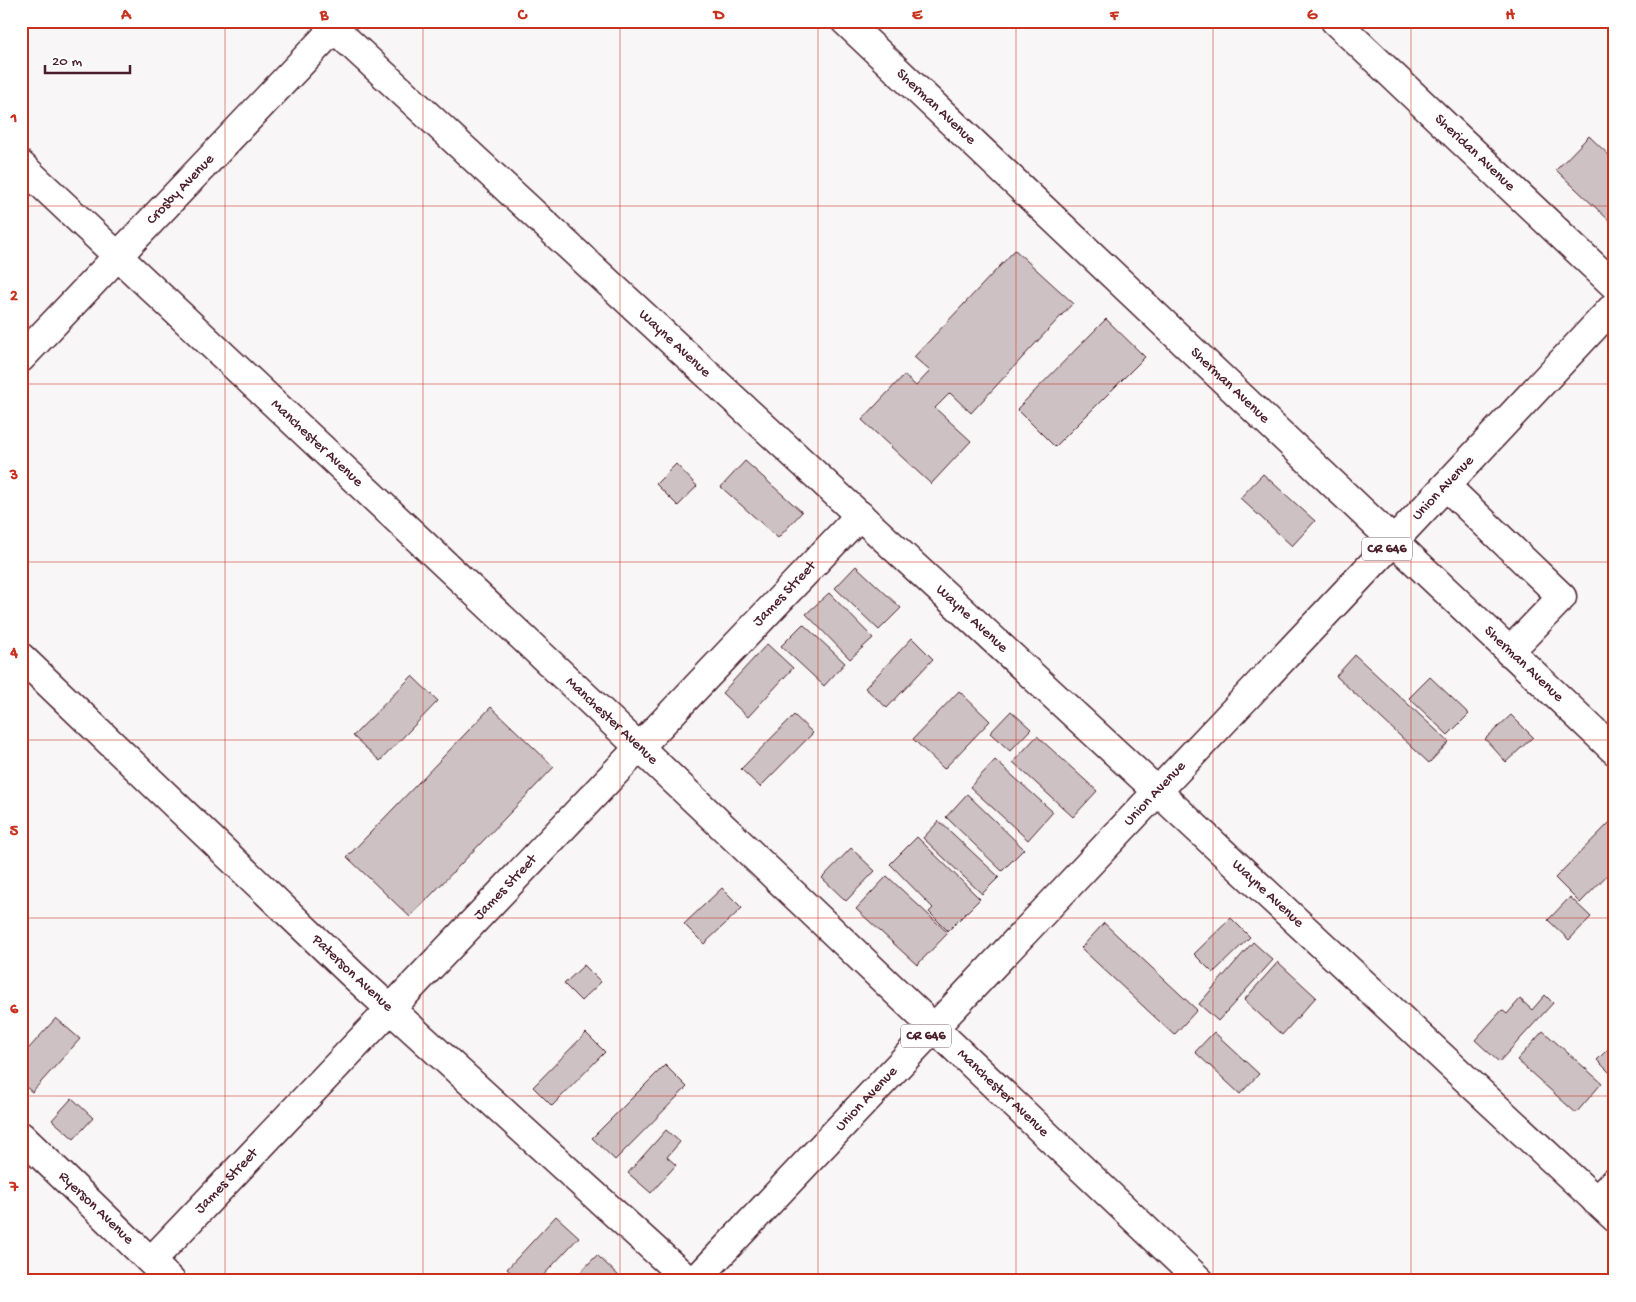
<svg xmlns="http://www.w3.org/2000/svg" width="1636" height="1302" viewBox="0 0 1636 1302" font-family="'Gochi Hand',sans-serif">
	<rect width="100%" height="100%" fill="#f8f6f7"/>
	<filter id="ink" filterUnits="userSpaceOnUse"><feTurbulence type="fractalNoise" baseFrequency=".02" numOctaves="2"/><feDisplacementMap in="SourceGraphic" scale="10" xChannelSelector="R" yChannelSelector="G"/><feConvolveMatrix kernelMatrix="1 2 1 2 8 2 1 2 1" color-interpolation-filters="sRGB"/></filter>
	<g filter="url(#ink)">
		<!-- building -->
		<g fill="#cdc1c4" stroke="#4a1f2b">
			<polygon points="1589,136 1615,161 1615,226 1556,170"/>
			<polygon points="1015,250 1073,303 971,413 950,393 935,408 971,441 931,484 862,420 904,375 916,386 930,371 914,357"/>
			<polygon points="1106,319 1145,357 1055,447 1017,409"/>
			<polygon points="745,461 802,512 778,538 721,487"/>
			<polygon points="676,464 697,486 678,506 656,484"/>
			<polygon points="1263,474 1315,521 1292,546 1240,498"/>
			<polygon points="856,566 901,608 879,630 835,588"/>
			<polygon points="829,593 873,638 850,659 806,614"/>
			<polygon points="803,624 845,663 824,686 781,646"/>
			<polygon points="912,638 933,659 887,708 865,688"/>
			<polygon points="767,644 793,668 748,717 722,693"/>
			<polygon points="1355,655 1449,742 1429,763 1336,676"/>
			<polygon points="412,676 438,701 380,761 353,736"/>
			<polygon points="1430,677 1469,714 1448,735 1409,698"/>
			<polygon points="959,691 990,721 944,769 913,739"/>
			<polygon points="491,707 554,767 410,917 347,857"/>
			<polygon points="1011,711 1031,729 1010,751 990,733"/>
			<polygon points="794,715 813,733 760,787 741,769"/>
			<polygon points="1511,715 1533,737 1506,762 1485,739"/>
			<polygon points="1037,736 1097,791 1073,817 1013,762"/>
			<polygon points="995,760 1053,812 1028,840 970,787"/>
			<polygon points="967,794 1024,849 1002,871 946,817"/>
			<polygon points="1612,820 1615,823 1615,867 1580,903 1555,878"/>
			<polygon points="939,821 999,877 982,894 923,838"/>
			<polygon points="917,837 980,899 948,931 929,912 933,908 890,864"/>
			<polygon points="851,848 875,871 846,901 822,878"/>
			<polygon points="887,876 948,933 917,965 856,909"/>
			<polygon points="722,888 742,908 704,944 684,924"/>
			<polygon points="1570,897 1591,917 1569,940 1548,920"/>
			<polygon points="1231,918 1250,937 1213,973 1194,954"/>
			<polygon points="1104,923 1197,1010 1174,1035 1081,948"/>
			<polygon points="1253,942 1273,960 1218,1021 1199,1004"/>
			<polygon points="1278,962 1316,997 1282,1035 1244,1000"/>
			<polygon points="584,965 601,982 581,1001 564,984"/>
			<polygon points="1545,995 1553,1003 1499,1062 1475,1040 1502,1010 1507,1014 1520,999 1532,1010"/>
			<polygon points="56,1018 80,1039 32,1092 21,1083 21,1057"/>
			<polygon points="1543,1031 1602,1083 1576,1113 1517,1060"/>
			<polygon points="1214,1032 1259,1074 1240,1094 1195,1052"/>
			<polygon points="586,1033 605,1052 552,1106 533,1087"/>
			<polygon points="1615,1042 1615,1078 1597,1060"/>
			<polygon points="665,1065 687,1087 615,1160 592,1138"/>
			<polygon points="72,1098 93,1118 74,1139 52,1120"/>
			<polygon points="666,1130 680,1142 667,1157 676,1165 651,1193 628,1173"/>
			<polygon points="556,1216 579,1237 538,1281 520,1281 507,1269"/>
			<polygon points="597,1255 622,1279 619,1281 572,1281"/>
		</g>
		<g fill="none" stroke-linecap="round" stroke-linejoin="round">
			<!-- minor casing -->
			<g stroke="#4a1f2b" stroke-width="31">
				<g id="minor">
					<path id="s1" d="M 326,21 L 1157,791"/>
					<path id="s2" d="M 845,21 L 1615,751"/>
					<path id="s3" d="M 1335,21 L 1615,286"/>
					<path id="s4" d="M 21,165 L 639,747 L 1200,1281"/>
					<path id="s5" d="M 21,358 L 341,21"/>
					<polyline points="1446,486 1562,597 1509,652"/>
					<path id="s6" d="M 21,657 L 353,975 L 689,1281"/>
					<path id="s7" d="M 21,1136 L 171,1281"/>
					<polyline points="1596,1201 1615,1181"/>
					<path id="s8" d="M 151,1261 L 860,515"/>
				</g>
			</g>
			<!-- major casing -->
			<g stroke="#4a1f2b" stroke-width="31">
				<g id="major">
					<path id="s9" d="M 1157,791 L 1615,1218"/>
					<path id="s10" d="M 695,1281 L 1393,542 L 1615,305"/>
				</g>
			</g>
			<!-- minor -->
			<use href="#minor" stroke="#fff" stroke-width="28"/>
			<!-- major -->
			<use href="#major" stroke="#fff" stroke-width="28"/>
		</g>
	</g>
	<!-- grid -->
	<path fill="none" stroke="#c8321e" stroke-width="1" stroke-opacity="0.55" d="M 225,21 L 225,1281M 423,21 L 423,1281M 620,21 L 620,1281M 818,21 L 818,1281M 1016,21 L 1016,1281M 1213,21 L 1213,1281M 1411,21 L 1411,1281M 21,206 L 1615,206M 21,384 L 1615,384M 21,562 L 1615,562M 21,740 L 1615,740M 21,918 L 1615,918M 21,1096 L 1615,1096"/>
	<g text-anchor="middle" dominant-baseline="central" stroke-width="4" stroke-linejoin="round" paint-order="stroke">
		<!-- shield labels -->
		<g fill="#fff" stroke="#80626b" stroke-width="1">
			<rect x="1362" y="537.5" width="50" height="23" rx="4"/>
			<rect x="901" y="1024.5" width="50" height="23" rx="4"/>
		</g>
		<g font-size="14" font-weight="bold" fill="#4a1f2b">
			<text x="1387" y="549">CR 646</text>
			<text x="926" y="1036">CR 646</text>
		</g>
		<!-- street labels -->
		<g font-size="15" fill="#4a1f2b" stroke="#fff">
			<text stroke="none"><textPath href="#s2" startOffset="125">Sherman Avenue</textPath></text>
			<text stroke="none"><textPath href="#s3" startOffset="192">Sheridan Avenue</textPath></text>
			<text stroke="none"><textPath href="#s5" startOffset="232">Crosby Avenue</textPath></text>
			<text stroke="none"><textPath href="#s1" startOffset="475">Wayne Avenue</textPath></text>
			<text stroke="none"><textPath href="#s2" startOffset="530">Sherman Avenue</textPath></text>
			<text stroke="none"><textPath href="#s4" startOffset="406">Manchester Avenue</textPath></text>
			<text stroke="none"><textPath href="#s10" startOffset="1090">Union Avenue</textPath></text>
			<text stroke="none"><textPath href="#s8" startOffset="920">James Street</textPath></text>
			<text stroke="none"><textPath href="#s1" startOffset="880">Wayne Avenue</textPath></text>
			<text stroke="none"><textPath href="#s2" startOffset="935">Sherman Avenue</textPath></text>
			<text stroke="none"><textPath href="#s4" startOffset="811">Manchester Avenue</textPath></text>
			<text stroke="none"><textPath href="#s10" startOffset="670">Union Avenue</textPath></text>
			<text stroke="none"><textPath href="#s8" startOffset="515">James Street</textPath></text>
			<text stroke="none"><textPath href="#s9" startOffset="151">Wayne Avenue</textPath></text>
			<text stroke="none"><textPath href="#s6" startOffset="458">Paterson Avenue</textPath></text>
			<text stroke="none"><textPath href="#s4" startOffset="1351">Manchester Avenue</textPath></text>
			<text stroke="none"><textPath href="#s10" startOffset="250">Union Avenue</textPath></text>
			<text stroke="none"><textPath href="#s8" startOffset="110">James Street</textPath></text>
			<text stroke="none"><textPath href="#s7" startOffset="104">Ryerson Avenue</textPath></text>
		</g>
	</g>
	<!-- margin -->
	<rect width="1636" height="1302" fill="none" stroke="#fff" stroke-width="55"/>
	<!-- scale -->
	<path d="M45 65v8h85v-8" fill="none" stroke="#4a1f2b" stroke-width="2.5"/>
	<text x="52" y="65" font-size="15" fill="#4a1f2b" stroke="#ffffff" stroke-width="4" paint-order="stroke">20 m</text>
	<rect x="28" y="28" width="1580" height="1246" fill="none" stroke="#c8321e" stroke-width="2"/>
	<g font-size="16" text-anchor="middle" font-weight="bold" fill="#c8321e">
		<text x="126" y="19">A</text>
		<text x="324" y="19">B</text>
		<text x="522" y="19">C</text>
		<text x="719" y="19">D</text>
		<text x="917" y="19">E</text>
		<text x="1114" y="19">F</text>
		<text x="1312" y="19">G</text>
		<text x="1510" y="19">H</text>
		<text x="14" y="122">1</text>
		<text x="14" y="300">2</text>
		<text x="14" y="479">3</text>
		<text x="14" y="657">4</text>
		<text x="14" y="835">5</text>
		<text x="14" y="1013">6</text>
		<text x="14" y="1191">7</text>
	</g>
</svg>
